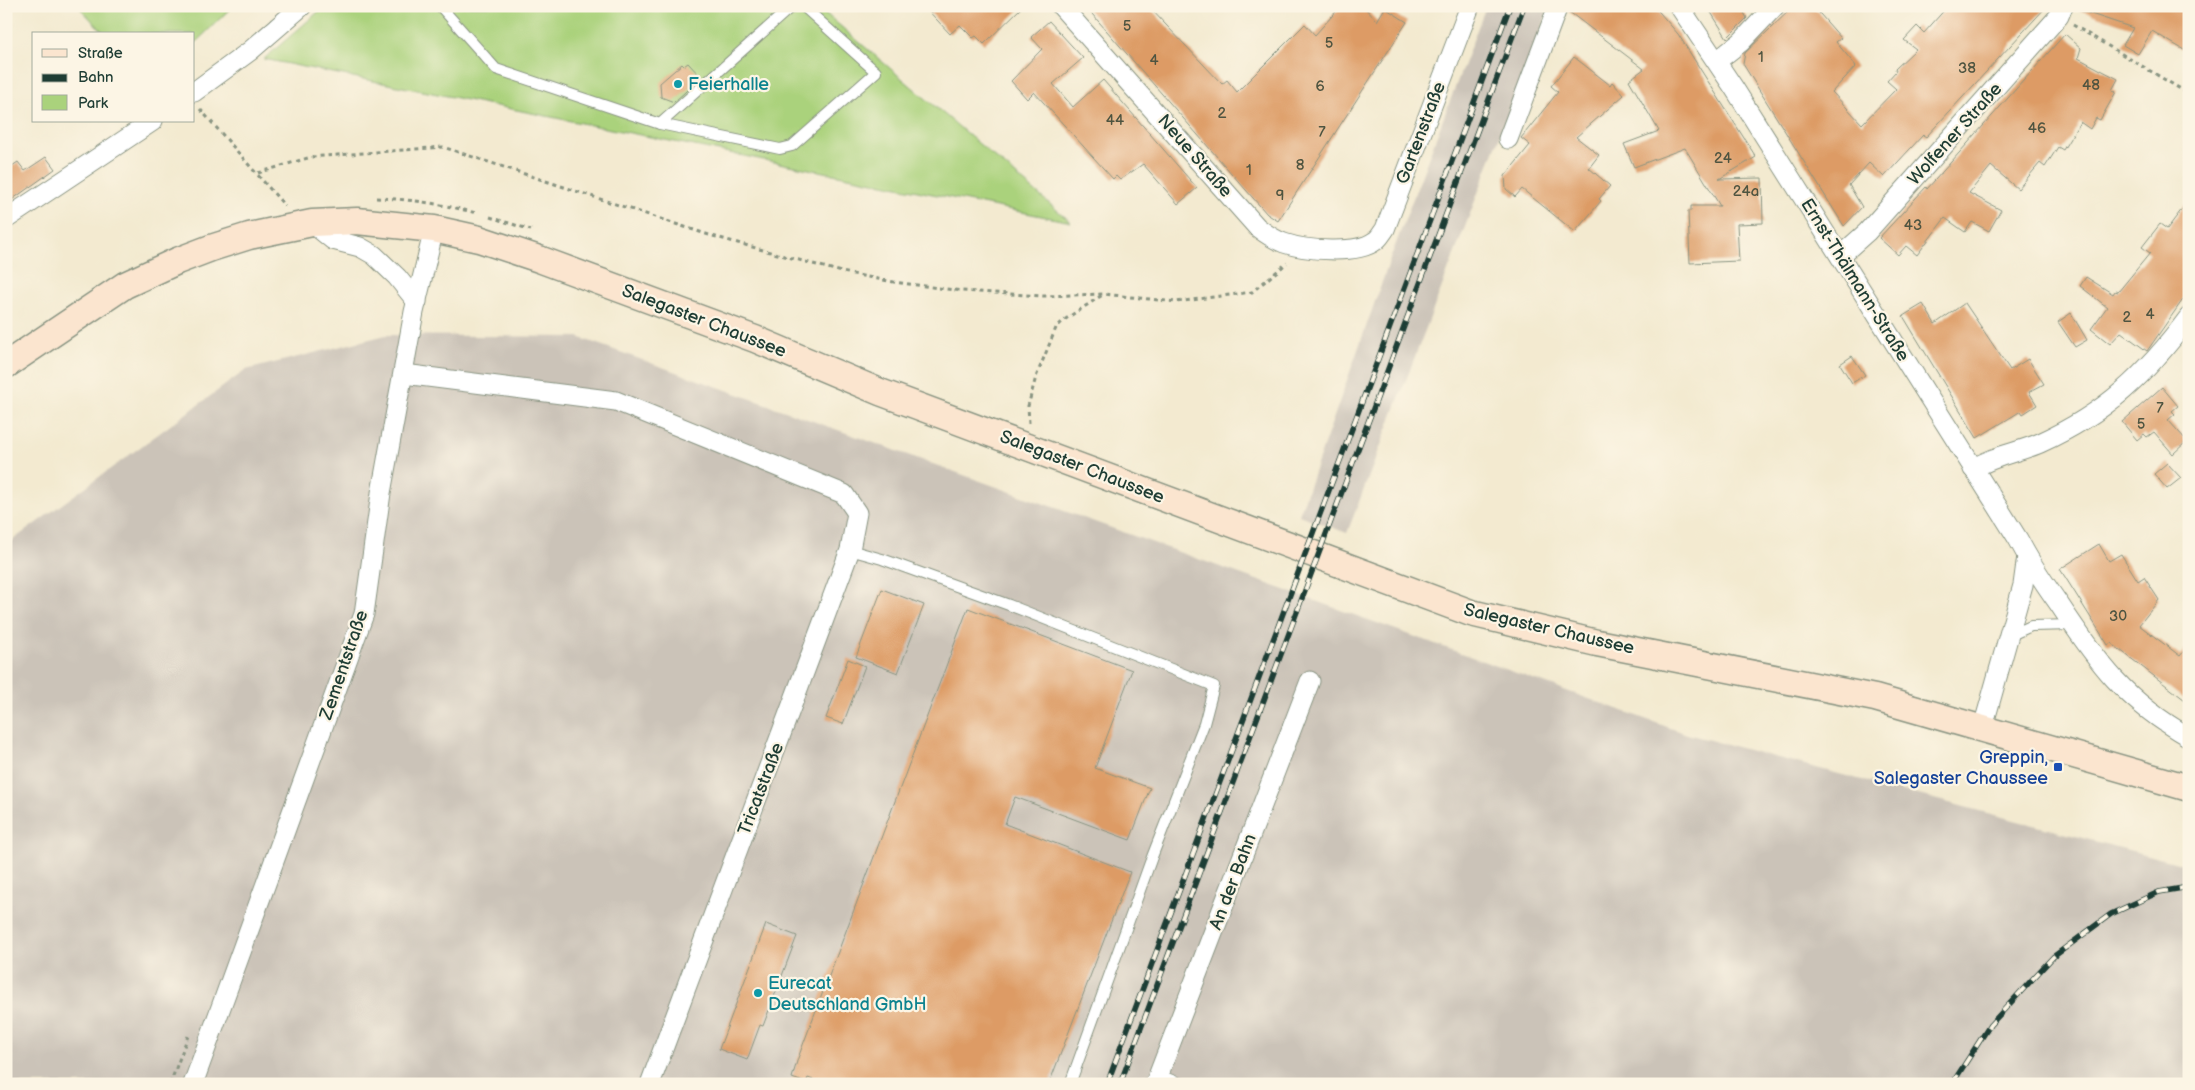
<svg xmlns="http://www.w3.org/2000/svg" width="2195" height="1090" viewBox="0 0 2195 1090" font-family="'Balsamiq Sans',sans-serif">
	<rect width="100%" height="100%" fill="#fcf5e5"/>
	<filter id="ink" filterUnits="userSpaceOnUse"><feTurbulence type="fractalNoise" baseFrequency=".02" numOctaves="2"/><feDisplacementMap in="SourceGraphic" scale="10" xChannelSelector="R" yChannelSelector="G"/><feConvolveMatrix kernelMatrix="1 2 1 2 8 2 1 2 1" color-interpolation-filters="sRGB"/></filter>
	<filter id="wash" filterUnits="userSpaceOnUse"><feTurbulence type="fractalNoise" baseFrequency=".0096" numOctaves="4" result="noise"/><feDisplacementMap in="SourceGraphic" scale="20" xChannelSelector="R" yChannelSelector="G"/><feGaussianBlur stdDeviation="1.12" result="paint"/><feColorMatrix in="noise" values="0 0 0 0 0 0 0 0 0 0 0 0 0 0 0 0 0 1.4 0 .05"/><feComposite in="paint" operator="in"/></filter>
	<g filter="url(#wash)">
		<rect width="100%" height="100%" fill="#f3ead0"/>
		<!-- industrial -->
		<g fill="#cbc3b8">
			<polygon points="1486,6 1550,6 1347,533 1299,515 1392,254"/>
			<polygon points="386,335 578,337 1687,734 2189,866 2189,1084 6,1084 6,545 246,370"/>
		</g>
		<!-- green -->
		<g fill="#aad27c" stroke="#648858">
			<polygon points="78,6 233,6 194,44 194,34 105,34"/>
			<polygon points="325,6 831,6 825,13 1071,222 264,59"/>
		</g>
		<g id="blocks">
			<!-- building -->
			<g fill="#dd9b65">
				<polygon points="924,6 1023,6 984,44 976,36 973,38 960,25 950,34"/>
				<polygon points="1085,6 1148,6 1222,84 1227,80 1237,92 1305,24 1315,35 1341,6 1363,6 1377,21 1385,8 1407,22 1278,221 1267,214"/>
				<polygon points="1569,6 1654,6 1678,34 1756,157 1719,179 1762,178 1763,223 1737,224 1739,261 1690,263 1688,211 1691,211 1691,206 1720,206 1685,148 1634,167 1624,144 1659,131 1629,80 1644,69 1568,11"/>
				<polygon points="1707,6 1740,6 1747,18 1727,38"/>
				<polygon points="1794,6 1813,6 1841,38 1836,42 1856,66 1832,92 1862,124 1896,89 1887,81 1896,71 1895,69 1916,49 1904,40 1917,26 1924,33 1948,6 2047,6 1926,137 1923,135 1884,177 1869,163 1849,185 1862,207 1844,226 1743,64 1745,53"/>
				<polygon points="2076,6 2189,6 2189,53 2152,31 2138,54 2123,45 2133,28 2076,9"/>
				<polygon points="1049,21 1083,58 1053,84 1073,107 1103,80 1197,188 1178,204 1143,164 1120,180 1116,176 1113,179 1034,92 1027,99 1011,81 1042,49 1031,37"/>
				<polygon points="2065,34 2081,48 2078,58 2118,79 2112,90 2116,92 2100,120 2096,118 2090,129 2080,122 2063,150 2058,147 2045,167 2040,163 2018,189 1991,166 1969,193 2001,210 1989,231 1972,222 1965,232 1945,218 1917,255 1906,246 1898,255 1879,238 1926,187 1927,189"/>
				<polygon points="1574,57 1610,85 1612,82 1624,95 1576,137 1599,155 1589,168 1610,186 1599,199 1601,201 1575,232 1522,189 1515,197 1506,189 1505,176 1530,145 1521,138 1558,92 1551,86"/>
				<polygon points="688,63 700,76 696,80 697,81 674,102 661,97 660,83 682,64 684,66"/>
				<polygon points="46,157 55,169 6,204 6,170 18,162 25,171"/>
				<polygon points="2189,200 2189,291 2147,351 2121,332 2110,344 2091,329 2107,307 2080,286 2086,277 2113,294 2115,291 2118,292 2150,253 2142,247 2160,224 2167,229"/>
				<polygon points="1965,303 2010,370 2028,359 2044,384 2029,392 2037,405 2023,414 2021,411 1977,438 1903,316 1923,304 1935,324"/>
				<polygon points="2071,313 2087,340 2075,347 2058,322"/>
				<polygon points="1852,356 1865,375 1852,383 1840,364"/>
				<polygon points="2162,387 2178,406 2172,411 2175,414 2168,420 2187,441 2173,454 2154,432 2147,437 2144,434 2137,440 2122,422"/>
				<polygon points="2167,463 2181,478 2167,489 2154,474"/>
				<polygon points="2099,544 2109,561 2121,554 2138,581 2144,577 2159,600 2139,625 2180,656 2189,645 2189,703 2111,643 2108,645 2060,569"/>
				<polygon points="882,589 924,605 898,673 856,657"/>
				<polygon points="968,608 1132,670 1095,768 1150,788 1130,840 1015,797 1005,824 1130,872 1049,1084 867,1084 854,1079 852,1084 824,1084 808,1078 806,1083 792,1078 798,1058"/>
				<polygon points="848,659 865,666 843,724 826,718"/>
				<polygon points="766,924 797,936 763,1026 760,1025 747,1060 719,1049"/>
			</g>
		</g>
	</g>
	<g filter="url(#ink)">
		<use href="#blocks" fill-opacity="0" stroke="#899482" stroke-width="1"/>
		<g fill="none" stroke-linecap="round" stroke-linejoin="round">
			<!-- lane casing -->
			<g stroke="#899482" stroke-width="12">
				<g id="lane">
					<polyline points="440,6 496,69 660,124 792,6"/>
					<polyline points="660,124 780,149 792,146 876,72 803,6"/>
					<polyline points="850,550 882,559 1009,605 1214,686 1204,724 1152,857 1070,1084"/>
					<polyline points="2009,636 2031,626 2073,625"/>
					<polyline points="1159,1075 1182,1084"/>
				</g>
			</g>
			<!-- street casing -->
			<g stroke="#899482" stroke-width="21">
				<g id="street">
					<path d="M 1061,6 L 1257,227 C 1266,234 1273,239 1284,243 C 1304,250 1357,255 1375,241 C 1379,239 1382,233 1385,229 L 1470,6"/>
					<path d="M 1679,6 L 1734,88 L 2018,539 C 2030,562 2044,583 2059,604 C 2098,663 2125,701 2189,737"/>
					<polyline points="1717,61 1741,42 1775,6"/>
					<polyline points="194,92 250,51 302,6"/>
					<polyline points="1508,139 1558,6"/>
					<polyline points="6,219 153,121"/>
					<polyline points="312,223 333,240 360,247 374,255 397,277 417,302"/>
					<polyline points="1840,256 1867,232 2059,16 2063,6"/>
					<polyline points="404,374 616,401 844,494 857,513 850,550 650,1084"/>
					<path d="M 1973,469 C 1995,455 2017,453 2040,443 C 2106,413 2146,375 2189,317"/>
					<polyline points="1983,727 2023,585 2027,556"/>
					<polyline points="193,1084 364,614 381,493 414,312 434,229"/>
					<polyline points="1155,1084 1310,681"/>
				</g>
			</g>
			<!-- secondary casing -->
			<g stroke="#899482" stroke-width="29">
				<polyline id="secondary" points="6,365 125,285 177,261 211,248 249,236 312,223 357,221 434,229 479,239 539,259 755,339 880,392 1471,613 1597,643 1875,698 2189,788"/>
			</g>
			<!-- path -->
			<g stroke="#899482" stroke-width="3" stroke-dasharray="4 4" stroke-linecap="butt">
				<polyline points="2073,25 2189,94"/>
				<polyline points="200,109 285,206"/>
				<polyline points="258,173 311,157 443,147 709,235 842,272 894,282 962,291 1044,296 1104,294 1176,302 1252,292 1287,263"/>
				<path d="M 376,198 C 410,199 443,204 476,213"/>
				<polyline points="490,217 531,230"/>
				<polyline points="1029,423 1028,406 1036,377 1056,328 1064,320 1104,294"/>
				<polyline points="170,1084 188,1036"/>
			</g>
			<!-- lane -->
			<use href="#lane" stroke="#fff" stroke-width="10"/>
			<!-- street -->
			<use href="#street" stroke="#fff" stroke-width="19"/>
			<!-- secondary -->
			<use href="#secondary" stroke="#fbe5cf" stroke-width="26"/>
			<!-- rail casing -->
			<g stroke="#1f3d34" stroke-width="5.5">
				<g id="rail">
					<polyline points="1107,1084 1510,6"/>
					<polyline points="1120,1084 1524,6"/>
					<polyline points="1952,1084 1990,1025 2053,957 2111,914 2159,892 2189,887"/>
				</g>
			</g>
			<!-- rail -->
			<use href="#rail" stroke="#fcf5e5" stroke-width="4" stroke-dasharray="11" stroke-linecap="butt"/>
		</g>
	</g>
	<!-- markers -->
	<g fill="#0f9aa8" stroke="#fcf5e5" stroke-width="2">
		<circle cx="678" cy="84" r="5"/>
		<circle cx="758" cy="993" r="5"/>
	</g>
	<rect fill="#1a4fb4" stroke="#fcf5e5" stroke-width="2" x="2053" y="762" width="10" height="10" rx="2.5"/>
	<g text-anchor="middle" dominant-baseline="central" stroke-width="4.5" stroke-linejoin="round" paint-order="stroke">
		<!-- number labels -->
		<g font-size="15" fill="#4e5440">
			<text x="1127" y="26">5</text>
			<text x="1329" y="43">5</text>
			<text x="1761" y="57">1</text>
			<text x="1154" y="60">4</text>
			<text x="1967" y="68">38</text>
			<text x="2091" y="85">48</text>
			<text x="1320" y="86">6</text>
			<text x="1222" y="113">2</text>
			<text x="1115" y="120">44</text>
			<text x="2037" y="128">46</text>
			<text x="1322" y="132">7</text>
			<text x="1723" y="158">24</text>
			<text x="1300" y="165">8</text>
			<text x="1249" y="170">1</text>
			<text x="1746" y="191">24a</text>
			<text x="1280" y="195">9</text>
			<text x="1913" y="225">43</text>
			<text x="2150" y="314">4</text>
			<text x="2127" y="317">2</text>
			<text x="2160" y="408">7</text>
			<text x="2141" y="424">5</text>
			<text x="2118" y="616">30</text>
		</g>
		<!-- culture labels -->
		<g font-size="18" fill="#0d838f" stroke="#fcf5e5" text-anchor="start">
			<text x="688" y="84">Feierhalle</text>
			<text x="768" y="983">Eurecat<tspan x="768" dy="21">Deutschland GmbH</tspan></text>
		</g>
		<!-- street labels -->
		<g font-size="18" fill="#1f3d34" stroke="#fcf5e5">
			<text transform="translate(1421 133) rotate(-69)">Gartenstraße</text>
			<text transform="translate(1955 134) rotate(-48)">Wolfener Straße</text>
			<text transform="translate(1195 156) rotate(49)">Neue Straße</text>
			<text transform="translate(1855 280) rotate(58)">Ernst-Thälmann-Straße</text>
			<text transform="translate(704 321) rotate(21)">Salegaster Chaussee</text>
			<text transform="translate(1082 467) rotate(21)">Salegaster Chaussee</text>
			<text transform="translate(1549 629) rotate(13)">Salegaster Chaussee</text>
			<text transform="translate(344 665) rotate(-71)">Zementstraße</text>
			<text transform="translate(761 789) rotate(-69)">Tricatstraße</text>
			<text transform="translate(1233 882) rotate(-69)">An der Bahn</text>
		</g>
		<!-- transit labels -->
		<g font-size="18" fill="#164399" stroke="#fcf5e5" text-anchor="end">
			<text x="2048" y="757">Greppin,<tspan x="2048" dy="21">Salegaster Chaussee</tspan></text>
		</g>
	</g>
	<!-- margin -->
	<rect width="2195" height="1090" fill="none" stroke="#fcf5e5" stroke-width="25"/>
	<!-- legend -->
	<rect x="32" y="32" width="162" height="90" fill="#fcf5e5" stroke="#a4ab9e"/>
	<rect x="42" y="49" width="25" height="8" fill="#fbe5cf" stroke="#a4ab9e"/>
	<text x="78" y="58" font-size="15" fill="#1f3d34">Straße</text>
	<rect x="42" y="74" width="25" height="8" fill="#1f3d34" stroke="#a4ab9e"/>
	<text x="78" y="82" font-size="15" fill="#1f3d34">Bahn</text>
	<rect x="42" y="95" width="25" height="15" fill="#aad27c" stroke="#a4ab9e"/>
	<text x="78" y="108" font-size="15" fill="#1f3d34">Park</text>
</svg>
